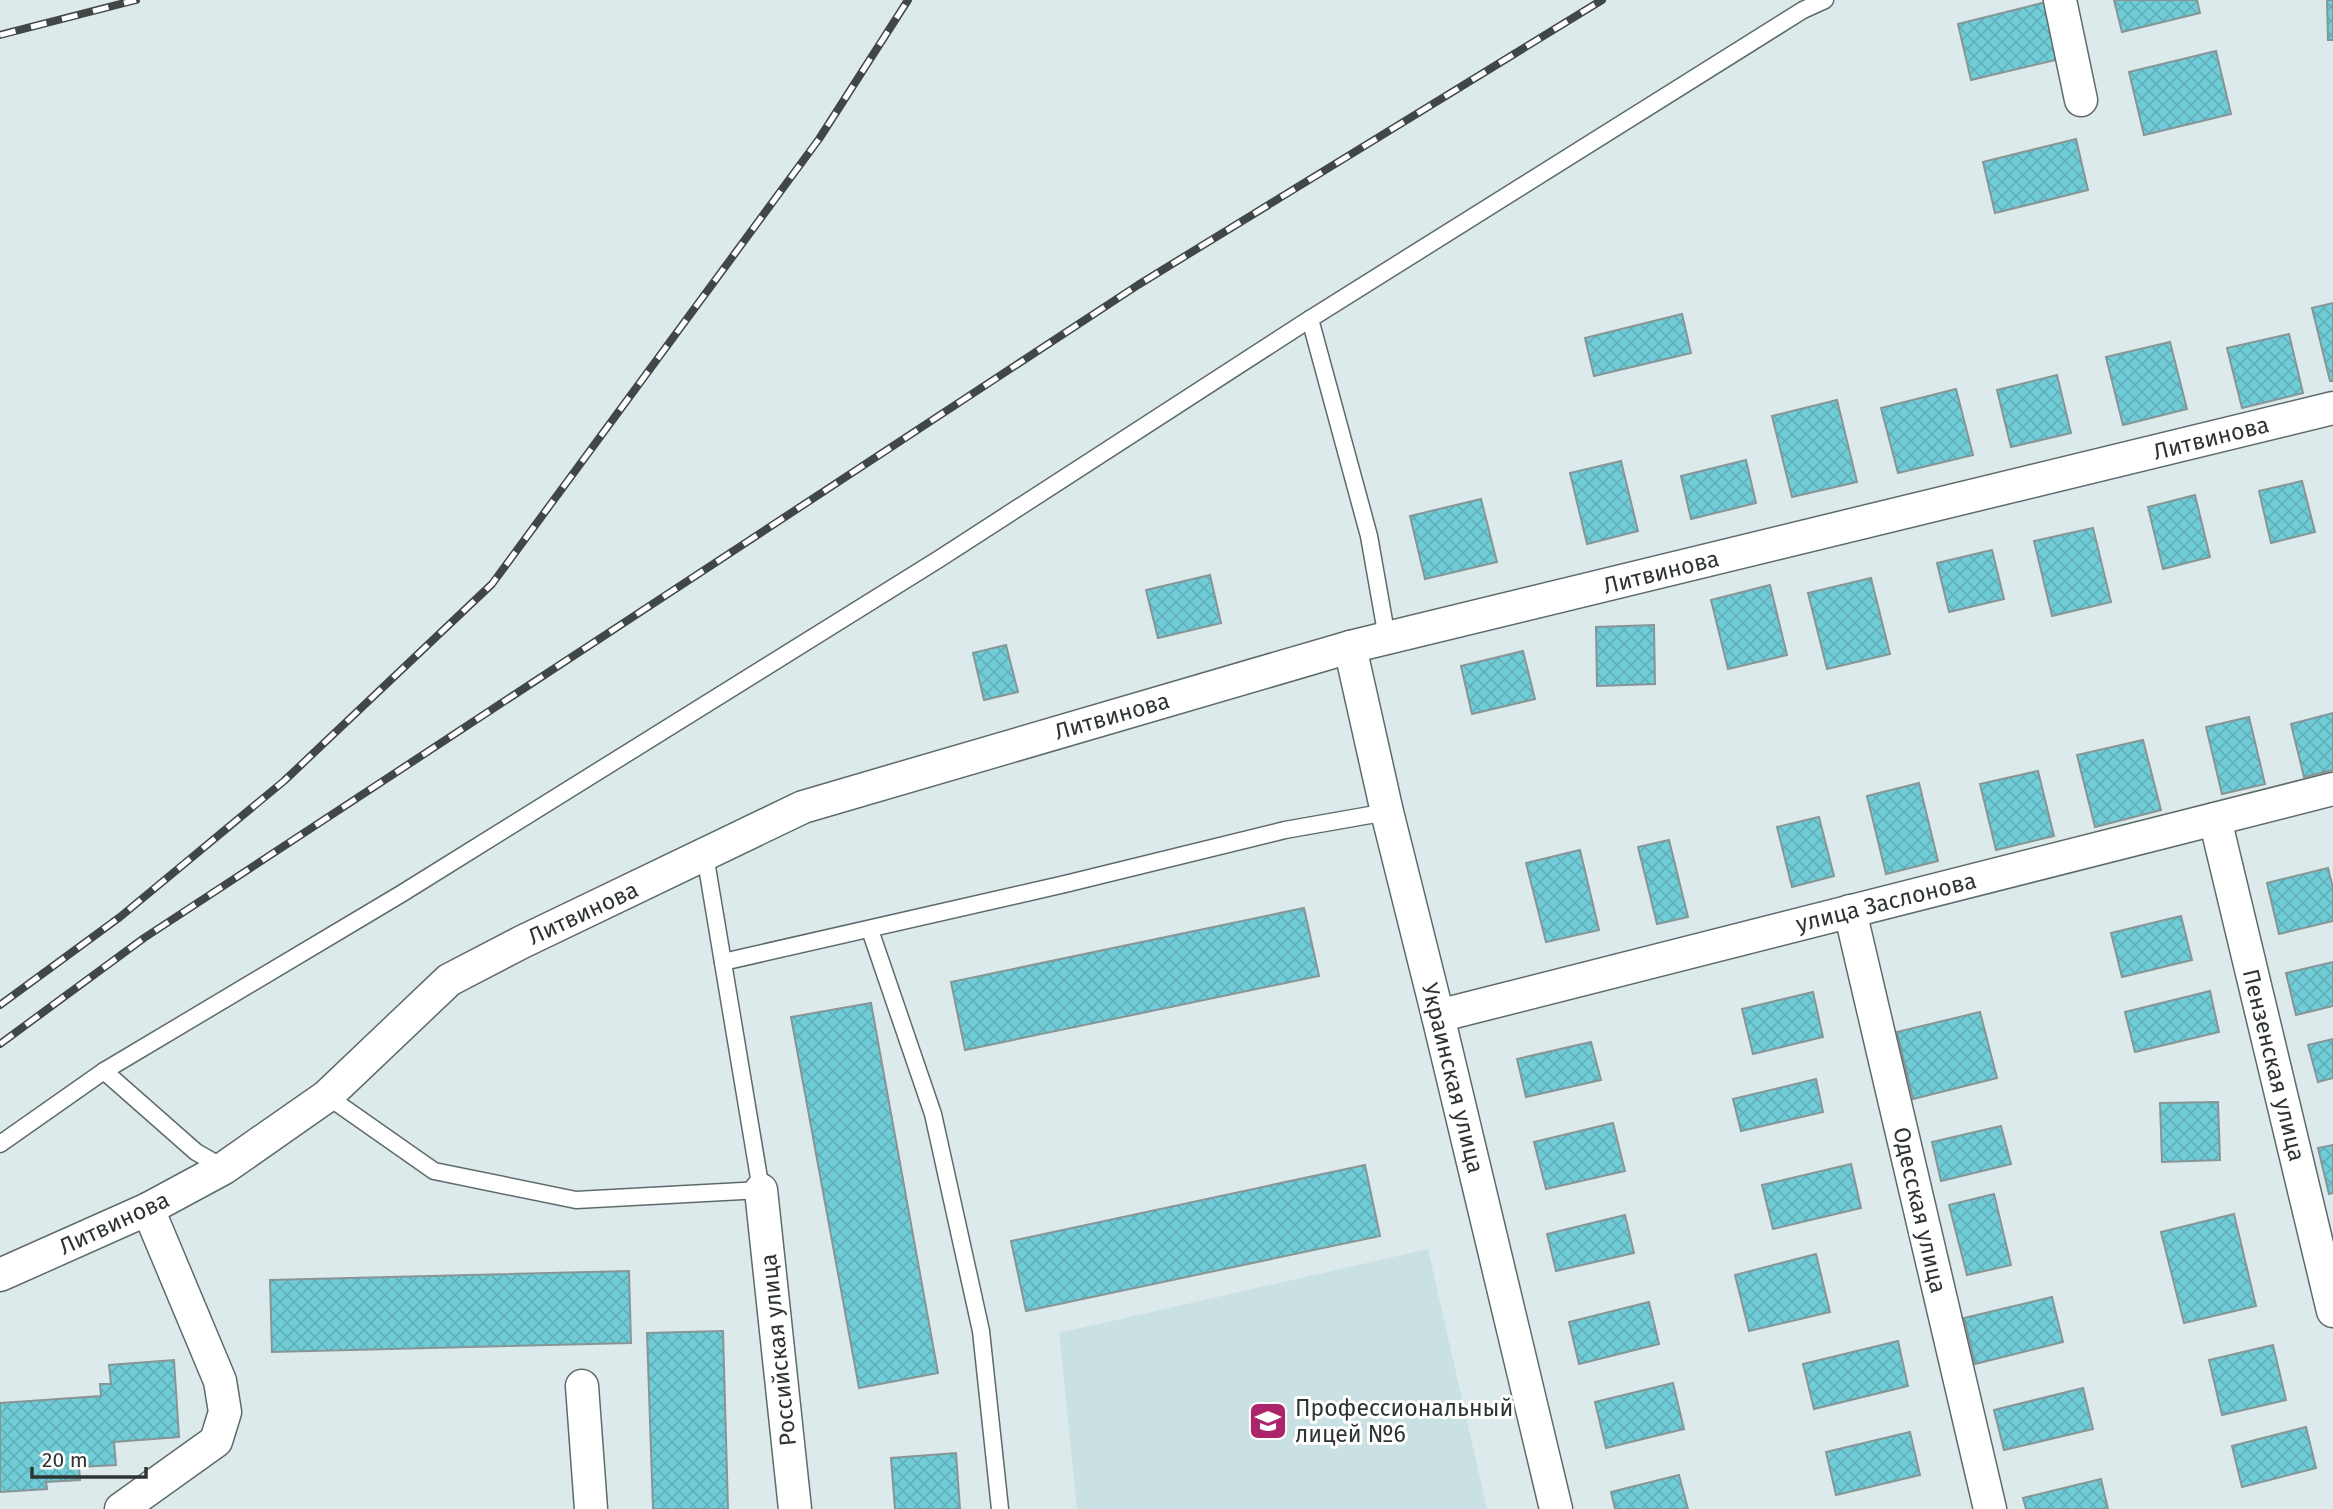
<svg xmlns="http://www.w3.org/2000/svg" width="2333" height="1509" viewBox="0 0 2333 1509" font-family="'Fira Sans',sans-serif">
	<defs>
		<pattern id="building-cross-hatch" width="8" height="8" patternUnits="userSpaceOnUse" patternTransform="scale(1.75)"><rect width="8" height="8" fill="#70cdd7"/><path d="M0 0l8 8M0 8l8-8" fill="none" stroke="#61b0b9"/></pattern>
	</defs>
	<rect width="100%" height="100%" fill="#ddeaeb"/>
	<!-- built -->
	<polygon fill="#cae1e3" points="1428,1249 1487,1509 1077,1509 1059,1333"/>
	<!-- building -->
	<g fill="url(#building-cross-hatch)" stroke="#889596" stroke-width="2">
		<polygon points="2114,0 2197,0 2200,13 2122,32"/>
		<polygon points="2327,0 2333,0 2333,40 2328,40"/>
		<polygon points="2050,1 2064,58 1971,80 1958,24"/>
		<polygon points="2216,51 2231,114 2144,135 2129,72"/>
		<polygon points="2076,139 2088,190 1995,213 1983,162"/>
		<polygon points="2333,303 2333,381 2330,381 2312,308"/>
		<polygon points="1682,314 1691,353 1594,376 1585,338"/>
		<polygon points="2289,334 2303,393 2242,408 2227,348"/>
		<polygon points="2170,342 2187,409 2123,425 2106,357"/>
		<polygon points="2057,375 2071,433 2011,447 1997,390"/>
		<polygon points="1956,389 1973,455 1898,473 1881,408"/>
		<polygon points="1837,400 1857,482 1792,497 1772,416"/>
		<polygon points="1746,460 1756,503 1691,519 1681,476"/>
		<polygon points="1621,461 1638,531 1587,544 1570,473"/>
		<polygon points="2302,481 2315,532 2271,543 2259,491"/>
		<polygon points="2195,495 2210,557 2163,569 2148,507"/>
		<polygon points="1481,499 1497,562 1425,579 1410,516"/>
		<polygon points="2093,528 2111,602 2052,616 2034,541"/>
		<polygon points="1992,550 2004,599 1949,612 1937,563"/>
		<polygon points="1210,575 1221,623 1158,638 1146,590"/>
		<polygon points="1871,578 1890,654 1827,669 1808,593"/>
		<polygon points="1770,585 1787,655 1728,669 1711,600"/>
		<polygon points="1654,625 1655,684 1597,686 1596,627"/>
		<polygon points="1006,645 1018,692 984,700 973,653"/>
		<polygon points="1523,651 1535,699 1472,714 1461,666"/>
		<polygon points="2333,713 2333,770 2304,777 2291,724"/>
		<polygon points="2249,717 2265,784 2222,794 2206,727"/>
		<polygon points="2143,740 2161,810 2095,827 2077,755"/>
		<polygon points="2038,771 2054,836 1996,850 1980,784"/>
		<polygon points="1919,783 1938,861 1886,874 1867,796"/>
		<polygon points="1819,817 1834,876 1792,887 1777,827"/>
		<polygon points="1669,840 1688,917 1657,924 1638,847"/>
		<polygon points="1580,850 1599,930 1546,942 1526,863"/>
		<polygon points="2328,868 2333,888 2333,921 2279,934 2267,883"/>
		<polygon points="1304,908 1319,976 965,1050 951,982"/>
		<polygon points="2181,916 2192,960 2122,977 2111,933"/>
		<polygon points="2333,962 2333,1006 2296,1015 2286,973"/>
		<polygon points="2210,991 2219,1032 2135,1052 2125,1012"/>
		<polygon points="1813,992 1823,1037 1753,1054 1742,1009"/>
		<polygon points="871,1003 938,1373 859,1388 791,1017"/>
		<polygon points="1980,1012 1997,1078 1913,1099 1897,1032"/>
		<polygon points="2333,1039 2333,1078 2318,1082 2308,1045"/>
		<polygon points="1591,1042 1601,1080 1526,1097 1517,1059"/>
		<polygon points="1816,1079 1823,1112 1741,1131 1733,1099"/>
		<polygon points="2218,1102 2220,1160 2162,1162 2160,1103"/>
		<polygon points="1613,1123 1625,1171 1546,1189 1534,1142"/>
		<polygon points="2001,1126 2011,1164 1941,1181 1932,1142"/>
		<polygon points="2333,1145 2333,1193 2329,1194 2318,1148"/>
		<polygon points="1851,1164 1861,1208 1773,1229 1762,1185"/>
		<polygon points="1365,1165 1380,1236 1026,1311 1011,1241"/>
		<polygon points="1994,1194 2011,1265 1967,1275 1949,1205"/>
		<polygon points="2234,1214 2256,1306 2184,1323 2161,1232"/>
		<polygon points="1625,1215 1634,1253 1556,1271 1547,1234"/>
		<polygon points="1816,1254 1830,1312 1749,1331 1735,1275"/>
		<polygon points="629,1271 631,1343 272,1352 270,1280"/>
		<polygon points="2052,1297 2063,1342 1975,1364 1964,1318"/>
		<polygon points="1649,1302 1659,1344 1579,1364 1569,1322"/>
		<polygon points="723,1331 728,1509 653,1509 647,1333"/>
		<polygon points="1898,1341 1908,1386 1814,1409 1803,1364"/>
		<polygon points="2273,1345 2286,1400 2222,1415 2209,1360"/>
		<polygon points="174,1360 179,1437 114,1442 116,1465 79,1467 80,1480 46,1482 47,1489 0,1492 0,1403 101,1396 100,1384 111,1384 109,1365"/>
		<polygon points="1673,1383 1684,1429 1606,1448 1595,1402"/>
		<polygon points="2083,1388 2093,1429 2004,1450 1994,1410"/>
		<polygon points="2306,1427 2316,1468 2242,1487 2232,1446"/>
		<polygon points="1910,1432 1920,1475 1836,1495 1826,1452"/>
		<polygon points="956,1453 960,1509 895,1509 891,1458"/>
		<polygon points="1679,1475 1688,1509 1615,1509 1611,1492"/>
		<polygon points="2101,1479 2108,1509 2026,1509 2023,1498"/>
	</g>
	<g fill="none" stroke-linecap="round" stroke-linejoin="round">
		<!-- lane casing -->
		<g stroke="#5e6a6b" stroke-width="19">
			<g id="lane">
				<polyline points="1387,638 1369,536 1310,319 1803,10 1825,0"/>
				<polyline points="870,930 933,1114 981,1331 1000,1509"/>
				<polyline points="723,962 1065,884 1285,830 1387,812"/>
				<polyline points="104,1071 196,1152 224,1168"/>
				<polyline points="327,1096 434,1171 576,1200 761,1190 705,855"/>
				<polyline points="0,1144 104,1071 401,894 939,559 1310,319"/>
			</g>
		</g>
		<!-- street casing -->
		<g stroke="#5e6a6b" stroke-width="35">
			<g id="street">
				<polyline points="2060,0 2081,100"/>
				<polyline points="1350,647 1387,812 1438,1016 1556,1509"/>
				<polyline points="2215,819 2333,1311"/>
				<polyline points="1850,911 1990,1509"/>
				<polyline points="1438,1016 2333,789"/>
				<polyline points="761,1190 795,1509"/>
				<polyline points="0,1275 148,1209 224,1168 327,1096 449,980 522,942 803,807 1350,647 2333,408"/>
				<polyline points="582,1386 591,1509"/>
				<polyline points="121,1509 216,1441 225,1412 220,1381 148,1209"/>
			</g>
		</g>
		<!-- lane -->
		<use href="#lane" stroke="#fff" stroke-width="16"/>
		<!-- street -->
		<use href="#street" stroke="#fff" stroke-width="32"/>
		<!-- rail casing -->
		<g stroke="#414747" stroke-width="8">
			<g id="rail">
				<polyline points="0,35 136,0"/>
				<polyline points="0,1005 120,917 284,781 492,584 819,139 908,0"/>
				<polyline points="0,1044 144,938 1138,285 1602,0"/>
			</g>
		</g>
		<!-- rail -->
		<use href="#rail" stroke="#fff" stroke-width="5" stroke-dasharray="16" stroke-linecap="butt"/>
	</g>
	<!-- icons -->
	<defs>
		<g id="school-square" transform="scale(2.0125)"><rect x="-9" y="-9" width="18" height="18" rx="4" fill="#ac256b" stroke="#fff"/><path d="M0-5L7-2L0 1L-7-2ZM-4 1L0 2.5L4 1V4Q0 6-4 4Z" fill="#fff"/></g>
	</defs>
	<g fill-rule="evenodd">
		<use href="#school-square" x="1268" y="1421"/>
	</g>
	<g text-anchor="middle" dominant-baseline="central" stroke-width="6" stroke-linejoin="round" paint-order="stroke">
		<!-- street labels -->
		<g font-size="23" fill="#2e3333" stroke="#fff">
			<text transform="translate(2211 438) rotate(-14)">Литвинова</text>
			<text transform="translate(1661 572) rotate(-14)">Литвинова</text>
			<text transform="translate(1112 716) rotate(-16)">Литвинова</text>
			<text transform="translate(1886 902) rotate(-14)">улица Заслонова</text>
			<text transform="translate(583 913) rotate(-25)">Литвинова</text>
			<text transform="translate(2274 1065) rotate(76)">Пензенская улица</text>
			<text transform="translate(1453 1078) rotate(76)">Украинская улица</text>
			<text transform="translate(1920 1210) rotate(77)">Одесская улица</text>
			<text transform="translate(114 1223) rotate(-25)">Литвинова</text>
			<text transform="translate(778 1350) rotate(-96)">Российская улица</text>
		</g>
		<!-- poi labels -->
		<g font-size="23" fill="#2e3333" stroke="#fff" text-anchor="start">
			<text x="1295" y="1408">Профессиональный<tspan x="1295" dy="26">лицей №6</tspan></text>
		</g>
	</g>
	<!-- scale -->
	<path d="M32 1467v10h114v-10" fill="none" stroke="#2e3333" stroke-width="3.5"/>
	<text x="42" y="1467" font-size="21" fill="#2e3333" stroke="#ffffff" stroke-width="5" paint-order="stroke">20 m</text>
</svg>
